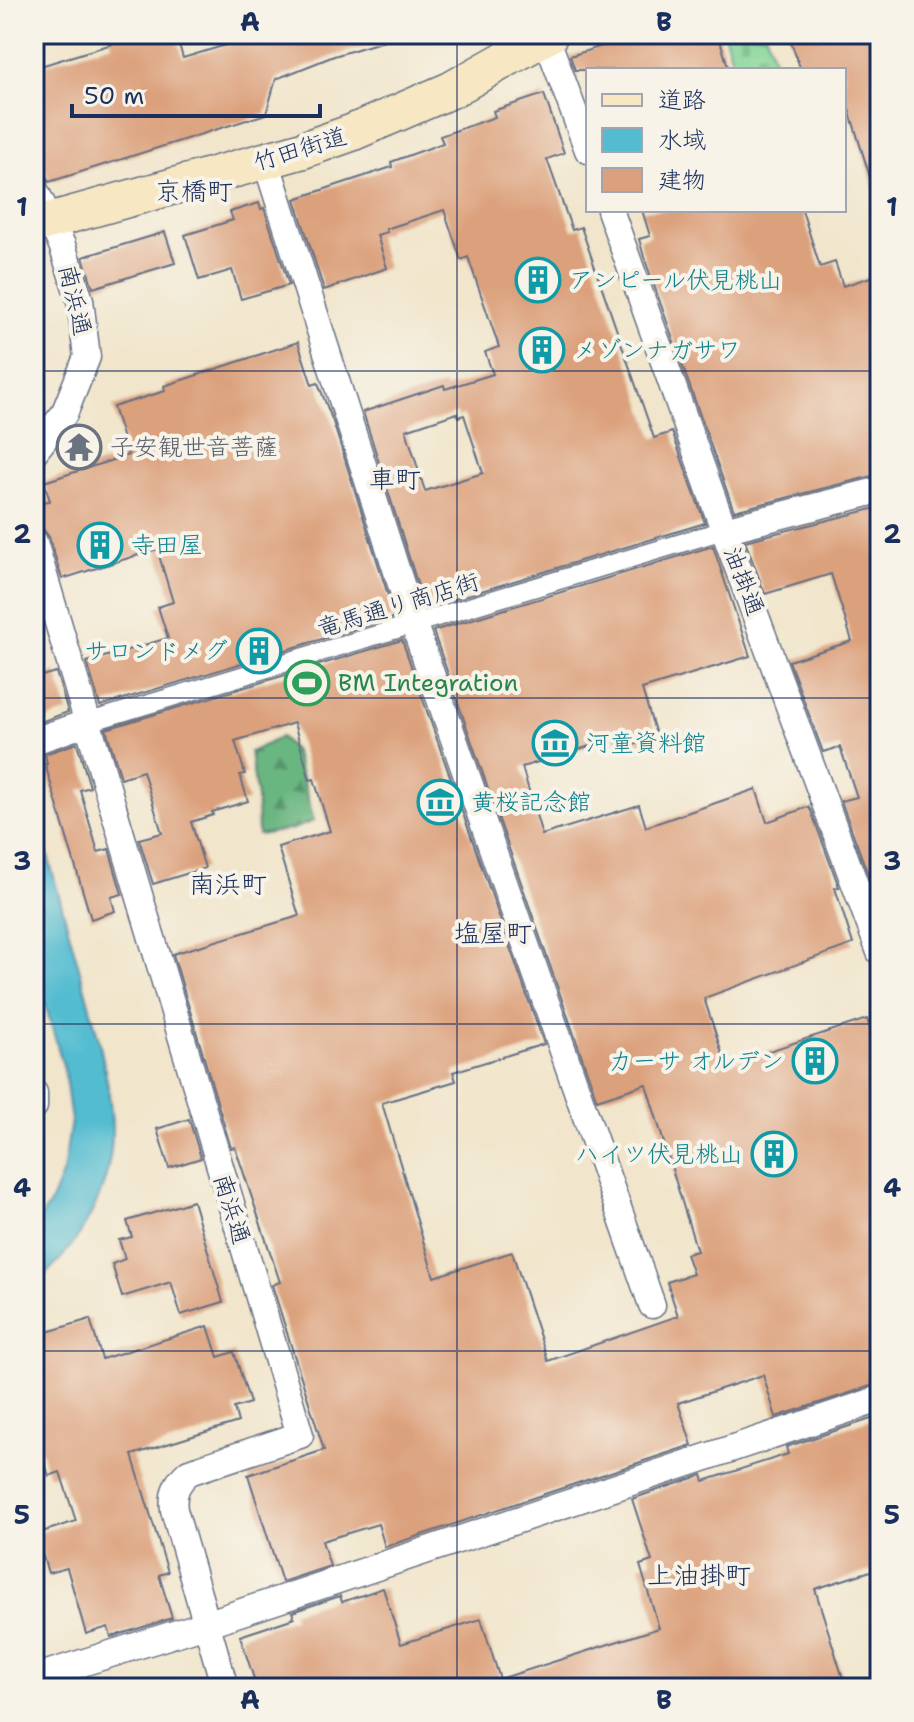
<svg xmlns="http://www.w3.org/2000/svg" width="914" height="1722" viewBox="0 0 914 1722" font-family="'Shantell Sans','Klee One',sans-serif">
	<defs>
		<pattern id="forest-firs" width="22" height="20" patternUnits="userSpaceOnUse" patternTransform="scale(2)"><rect width="22" height="20" fill="#6ab680"/><path d="M5 1l3.5 6h-7zM16 11l3.5 6h-7z" fill="#56946c"/></pattern>
		<pattern id="cemetery-stones" width="16" height="16" patternUnits="userSpaceOnUse" patternTransform="scale(2)"><rect width="16" height="16" fill="#83d597"/><path d="M2 7V4a2 2 0 0 1 4 0v3zM10 15v-3a2 2 0 0 1 4 0v3z" fill="#71b785"/></pattern>
	</defs>
	<rect width="100%" height="100%" fill="#f7f3e8"/>
	<filter id="ink" filterUnits="userSpaceOnUse"><feTurbulence type="fractalNoise" baseFrequency=".0125" numOctaves="2"/><feDisplacementMap in="SourceGraphic" scale="16" xChannelSelector="R" yChannelSelector="G"/><feConvolveMatrix kernelMatrix="1 2 1 2 8 2 1 2 1" color-interpolation-filters="sRGB"/></filter>
	<filter id="wash" filterUnits="userSpaceOnUse"><feTurbulence type="fractalNoise" baseFrequency=".006" numOctaves="4" result="noise"/><feDisplacementMap in="SourceGraphic" scale="32" xChannelSelector="R" yChannelSelector="G"/><feGaussianBlur stdDeviation="1.8" result="paint"/><feColorMatrix in="noise" values="0 0 0 0 0 0 0 0 0 0 0 0 0 0 0 0 0 1.4 0 .05"/><feComposite in="paint" operator="in"/></filter>
	<g filter="url(#wash)">
		<rect width="100%" height="100%" fill="#f1e5cb"/>
		<!-- forest -->
		<polygon fill="url(#forest-firs)" stroke="#42726f" stroke-width="2" points="281,737 294,751 314,821 293,829 258,835 257,798 250,752"/>
		<!-- cemetery -->
		<polygon fill="url(#cemetery-stones)" stroke="#4f827a" stroke-width="2" points="724,34 766,34 777,70 735,70"/>
		<!-- water -->
		<path fill="#53bcd0" stroke="#377697" stroke-width="2" d="M 34,805 L 99,1040 C 105,1070 112,1102 112,1133 C 111,1192 79,1248 34,1284 L 34,1227 L 50,1204 L 63,1172 L 71,1121 L 64,1069 L 34,965 Z"/>
		<g id="blocks">
			<!-- building -->
			<g fill="#dba07c" fill-rule="evenodd">
				<polygon points="109,34 176,34 183,58 239,41 237,34 383,34 384,41 334,56 276,79 266,114 49,182 34,137 34,68 112,44"/>
				<polygon points="624,34 718,34 729,70 575,70 570,56 625,39"/>
				<polygon points="788,34 880,34 880,189 874,190 844,93 844,70 801,70"/>
				<path d="M 544,94 L 564,153 L 547,159 L 572,230 L 581,227 L 654,438 L 672,432 L 705,523 L 425,608 L 363,412 L 444,385 L 445,389 L 493,374 L 485,352 L 499,347 L 468,257 L 461,260 L 444,210 L 386,229 L 387,232 L 377,235 L 387,268 L 324,290 L 295,199 L 392,167 L 391,162 L 443,143 L 440,136 L 495,117 L 493,111 ZM 457,413 L 458,417 L 464,415 L 483,473 L 425,491 L 406,430 Z"/>
				<polygon points="259,203 261,209 264,208 289,285 241,299 232,270 199,280 185,235 233,220 230,212"/>
				<polygon points="642,210 802,210 820,267 835,262 843,286 880,274 880,474 734,511 644,257 639,239 650,236"/>
				<polygon points="165,232 175,263 93,288 83,257"/>
				<polygon points="298,342 312,385 318,383 333,422 395,617 100,706 87,662 168,638 158,607 173,602 157,549 62,579 49,537 44,530 34,526 34,503 50,501 44,482 128,455 113,407 165,391 164,386"/>
				<polygon points="880,507 880,874 869,877 841,801 857,797 840,747 823,752 789,661 852,641 831,574 765,594 745,541"/>
				<polygon points="713,546 750,656 642,689 657,738 619,749 616,738 522,767 542,835 639,805 646,827 756,789 767,822 808,807 811,811 839,887 835,888 853,944 704,998 726,1065 867,1019 880,1058 880,1383 776,1417 763,1375 678,1403 692,1445 385,1547 378,1524 322,1541 330,1566 282,1582 248,1475 324,1450 272,1285 280,1282 235,1147 231,1148 173,954 299,916 278,847 330,831 314,779 310,780 294,723 235,741 245,774 240,775 248,801 212,812 213,815 191,822 205,868 153,884 139,839 162,833 143,771 121,778 106,729 402,640 544,1044 453,1072 456,1081 382,1103 434,1277 512,1252 548,1361 678,1316 667,1282 693,1274 686,1254 697,1251 646,1084 597,1100 433,631"/>
				<polygon points="56,672 68,712 35,724 34,678"/>
				<polygon points="77,743 90,787 80,790 98,852 109,849 122,894 111,897 115,911 91,919 45,764 47,764 45,754"/>
				<polygon points="189,1119 201,1158 169,1168 157,1129"/>
				<polygon points="193,1201 223,1302 181,1315 171,1282 122,1297 112,1264 125,1259 119,1240 132,1237 127,1221"/>
				<polygon points="90,1319 102,1359 208,1326 218,1357 234,1352 250,1403 234,1408 238,1422 132,1455 168,1572 159,1575 172,1618 111,1637 108,1627 86,1634 67,1568 48,1573 36,1534 76,1521 60,1472 49,1476 34,1428 34,1336"/>
				<polygon points="874,1418 880,1437 880,1568 815,1589 846,1688 257,1688 240,1636 294,1618 292,1612 340,1596 342,1602 383,1588 401,1644 481,1619 500,1679 659,1628 640,1565 652,1561 632,1499 702,1475 704,1481 788,1454 786,1447"/>
			</g>
		</g>
	</g>
	<g filter="url(#ink)">
		<use href="#blocks" fill-opacity="0" stroke="#666f84" stroke-width="2"/>
		<g fill="none" stroke-linecap="round" stroke-linejoin="round">
			<!-- pedestrian casing -->
			<g stroke="#666f84" stroke-width="21">
				<polyline id="pedestrian" points="86,723 724,530"/>
			</g>
			<!-- minor casing -->
			<g stroke="#666f84" stroke-width="29">
				<g id="minor">
					<polyline points="545,34 588,150"/>
					<polyline points="266,161 414,625 652,1305"/>
					<polyline points="34,188 62,245 80,300 87,357 64,414 34,452"/>
					<polyline points="610,210 724,530 880,952"/>
					<polyline points="724,530 880,490"/>
					<path d="M 34,542 L 300,1435 L 189,1472 C 176,1483 172,1494 174,1510 L 225,1688"/>
					<polyline points="34,741 86,723"/>
					<polyline points="34,1093 34,1106"/>
					<polyline points="34,1678 206,1624 880,1399"/>
				</g>
			</g>
			<!-- secondary casing -->
			<g stroke="#666f84" stroke-width="39">
				<polyline id="secondary" points="34,225 300,151 351,133 451,90 550,34"/>
			</g>
			<!-- pedestrian -->
			<use href="#pedestrian" stroke="#fff" stroke-width="18"/>
			<!-- minor -->
			<use href="#minor" stroke="#fff" stroke-width="26"/>
			<!-- secondary -->
			<use href="#secondary" stroke="#f7e8c3" stroke-width="36"/>
		</g>
	</g>
	<!-- grid -->
	<path fill="none" stroke="#1b2f5e" stroke-width="2" stroke-opacity="0.55" d="M 457,34 L 457,1688M 34,371 L 880,371M 34,698 L 880,698M 34,1024 L 880,1024M 34,1351 L 880,1351"/>
	<!-- icons -->
	<defs>
		<g id="building-ring" transform="scale(2.3)"><circle r="9.5" fill="#f7f3e8" stroke="#0f9aa8" stroke-width="1.5"/><path d="M-4-6H4V6H1V3H-1V6H-4ZM-2.5-4.3h1.7v1.8h-1.7ZM.8-4.3h1.7v1.8H.8ZM-2.5-1h1.7V.8h-1.7ZM.8-1h1.7V.8H.8Z" fill="#0f9aa8"/></g>
		<g id="temple-ring" transform="scale(2.3)"><circle r="9.5" fill="#f7f3e8" stroke="#6b7280" stroke-width="1.5"/><path d="M0-6L5-2H3V0L6.5 2.5H4V6H1.5V3h-3V6H-4V2.5H-6.5L-3 0V-2H-5Z" fill="#6b7280"/></g>
		<g id="stadium-ring" transform="scale(2.3)"><circle r="9.5" fill="#f7f3e8" stroke="#2e9e5b" stroke-width="1.5"/><path d="M0-5a6.5 5 0 1 0 0 10a6.5 5 0 1 0 0-10ZM-3.5-1.8h7v3.6h-7Z" fill="#2e9e5b"/></g>
		<g id="museum-ring" transform="scale(2.3)"><circle r="9.5" fill="#f7f3e8" stroke="#0f9aa8" stroke-width="1.5"/><path d="M0-6L6-3V-2H-6V-3ZM-5-1h2V3h-2ZM-1-1h2V3h-2ZM3-1h2V3H3ZM-6 4H6V6H-6Z" fill="#0f9aa8"/></g>
	</defs>
	<g fill-rule="evenodd">
		<use href="#building-ring" x="538" y="280"/>
		<use href="#building-ring" x="542" y="350"/>
		<use href="#temple-ring" x="79" y="447"/>
		<use href="#building-ring" x="100" y="545"/>
		<use href="#building-ring" x="259" y="651"/>
		<use href="#stadium-ring" x="307" y="683"/>
		<use href="#museum-ring" x="555" y="743"/>
		<use href="#museum-ring" x="440" y="802"/>
		<use href="#building-ring" x="815" y="1061"/>
		<use href="#building-ring" x="774" y="1154"/>
	</g>
	<g text-anchor="middle" dominant-baseline="central" stroke-width="8" stroke-linejoin="round" paint-order="stroke">
		<!-- street labels -->
		<g font-size="24" fill="#1b2f5e" stroke="#f7f3e8">
			<text transform="translate(300 149) rotate(-17)">竹田街道</text>
			<text transform="translate(75 300) rotate(77)">南浜通</text>
			<text transform="translate(744 581) rotate(69)">油掛通</text>
			<text transform="translate(398 605) rotate(-17)">竜馬通り商店街</text>
			<text transform="translate(232 1209) rotate(73)">南浜通</text>
		</g>
		<!-- culture labels -->
		<g font-size="24" fill="#0d838f" stroke="#f7f3e8" text-anchor="start">
			<text x="569" y="280">アンピール伏見桃山</text>
			<text x="573" y="350">メゾンナガサワ</text>
			<text x="131" y="545">寺田屋</text>
			<text x="228" y="651" text-anchor="end">サロンドメグ</text>
			<text x="586" y="743">河童資料館</text>
			<text x="471" y="802">黄桜記念館</text>
			<text x="784" y="1061" text-anchor="end">カーサ オルデン</text>
			<text x="743" y="1154" text-anchor="end">ハイツ伏見桃山</text>
		</g>
		<!-- worship labels -->
		<g font-size="24" fill="#5b616d" stroke="#f7f3e8" text-anchor="start">
			<text x="110" y="447">子安観世音菩薩</text>
		</g>
		<!-- leisure labels -->
		<g font-size="24" fill="#27864d" stroke="#f7f3e8" text-anchor="start">
			<text x="338" y="683">BM Integration</text>
		</g>
		<!-- neighbourhood labels -->
		<g font-size="26" fill="#1b2f5e" stroke="#f7f3e8">
			<text x="194" y="190">京橋町</text>
			<text x="395" y="478">車町</text>
			<text x="228" y="883">南浜町</text>
			<text x="493" y="932">塩屋町</text>
			<text x="699" y="1574">上油掛町</text>
		</g>
	</g>
	<!-- margin -->
	<rect width="914" height="1722" fill="none" stroke="#f7f3e8" stroke-width="88"/>
	<!-- legend -->
	<rect x="586" y="68" width="260" height="144" fill="#f7f3e8" stroke="#9fa5b1" stroke-width="2"/>
	<rect x="602" y="94" width="40" height="12" fill="#f7e8c3" stroke="#9fa5b1" stroke-width="2"/>
	<text x="658" y="108" font-size="24" fill="#1b2f5e">道路</text>
	<rect x="602" y="128" width="40" height="24" fill="#53bcd0" stroke="#9fa5b1" stroke-width="2"/>
	<text x="658" y="148" font-size="24" fill="#1b2f5e">水域</text>
	<rect x="602" y="168" width="40" height="24" fill="#dba07c" stroke="#9fa5b1" stroke-width="2"/>
	<text x="658" y="188" font-size="24" fill="#1b2f5e">建物</text>
	<!-- scale -->
	<path d="M72 104v12h248v-12" fill="none" stroke="#1b2f5e" stroke-width="4"/>
	<text x="84" y="104" font-size="24" fill="#1b2f5e" stroke="#f7f3e8" stroke-width="6" paint-order="stroke">50 m</text>
	<rect x="44" y="44" width="826" height="1634" fill="none" stroke="#1b2f5e" stroke-width="3"/>
	<g font-size="26" text-anchor="middle" font-weight="bold" fill="#1b2f5e">
		<text x="250" y="31">A</text>
		<text x="664" y="31">B</text>
		<text x="22" y="216">1</text>
		<text x="892" y="216">1</text>
		<text x="22" y="543">2</text>
		<text x="892" y="543">2</text>
		<text x="22" y="870">3</text>
		<text x="892" y="870">3</text>
		<text x="22" y="1197">4</text>
		<text x="892" y="1197">4</text>
		<text x="22" y="1524">5</text>
		<text x="892" y="1524">5</text>
		<text x="250" y="1709">A</text>
		<text x="664" y="1709">B</text>
	</g>
</svg>
